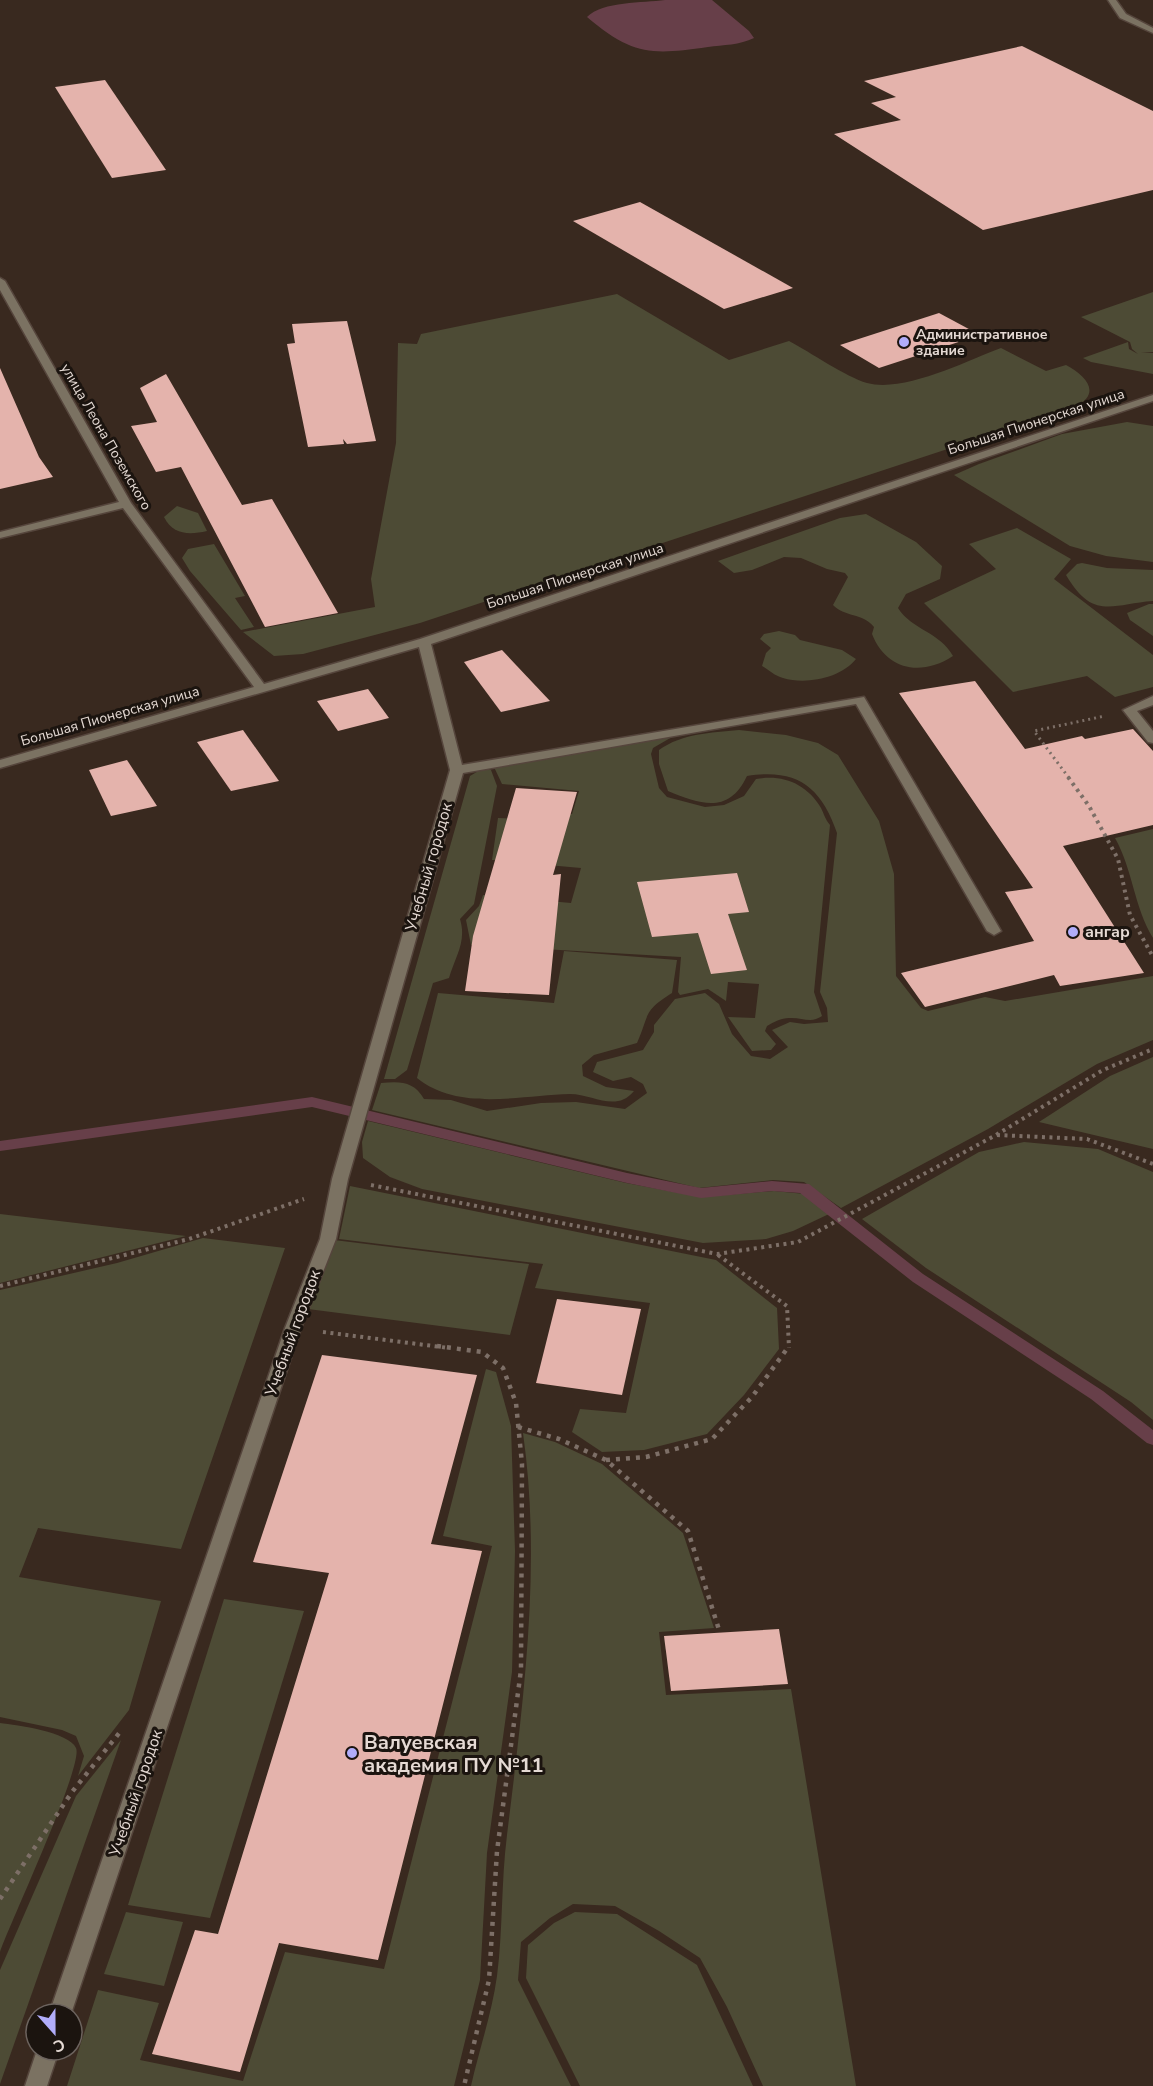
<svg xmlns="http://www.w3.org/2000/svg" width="1153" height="2086" viewBox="0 0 1153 2086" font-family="'Nunito Sans',sans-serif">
	<rect width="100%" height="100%" fill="#39291f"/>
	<!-- green -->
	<g fill="#4d4b35">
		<polygon points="1153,292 1153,352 1141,353 1153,353 1153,374 1091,362 1083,358 1128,342 1129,349 1138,354 1132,349 1130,342 1081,317"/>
		<path d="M 617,294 L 729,360 L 789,341 C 810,352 846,377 867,383 C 904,393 966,361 1001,348 L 1046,371 L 1066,365 C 1085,375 1103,393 1075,407 L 420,623 L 303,654 L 274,656 L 243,632 L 375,607 L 371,579 L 396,443 L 398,343 L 417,344 L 421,334 Z"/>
		<polygon points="1127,422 1153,426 1153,562 1106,556 1070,546 954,475 979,464 1062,434"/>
		<path d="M 177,506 L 198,513 L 207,531 C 189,535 173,535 164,517 Z"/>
		<path d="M 866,514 L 916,542 L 942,566 L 940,579 L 906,594 L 898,608 C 912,630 940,632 953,656 C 921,677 886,670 872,634 L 874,627 C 863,613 844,617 833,605 L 848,577 L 845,573 L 827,569 L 801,558 L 784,557 L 752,570 L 734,573 L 718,561 L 840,518 Z"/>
		<polygon points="1017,528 1071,559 1054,579 1153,655 1153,687 1115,697 1087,676 1013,692 924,603 996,569 969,544"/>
		<polygon points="214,544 245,596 235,598 254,627 241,630 190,571 182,558 188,549"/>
		<path d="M 1082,563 L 1107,568 L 1153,570 L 1153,601 C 1112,604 1093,621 1066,575 L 1077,564 Z"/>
		<polygon points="1149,604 1153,604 1153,636 1130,620 1127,613"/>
		<path d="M 779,631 L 795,635 L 800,640 L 842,650 L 856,659 C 841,678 806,685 783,678 C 775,676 769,670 762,666 L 766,653 L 771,648 L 760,639 L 764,634 Z"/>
		<path d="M 739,730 L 786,735 L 818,743 L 838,755 L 879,821 L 894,874 L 896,976 L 921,1008 L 928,1011 L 985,997 L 1005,1001 L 1153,976 L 1153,1040 L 1097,1064 L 988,1129 L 841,1208 L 804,1182 L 773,1180 L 699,1188 L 372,1110 L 381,1083 C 400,1081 414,1081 424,1099 L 451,1100 L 487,1111 L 541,1103 L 576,1102 L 625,1109 L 647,1093 L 643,1084 L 631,1077 L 613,1081 L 593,1072 L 597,1062 L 643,1050 L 654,1032 L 654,1025 L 675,999 L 705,993 L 719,1004 L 732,1034 L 751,1056 L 770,1059 L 788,1047 L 772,1030 L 790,1022 L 804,1024 L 828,1022 L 827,1008 L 820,992 L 837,833 C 821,786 796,768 747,776 C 729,814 702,805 668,791 L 659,764 L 659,750 C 683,733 710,733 739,730 Z"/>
		<path d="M 672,737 L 653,748 L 651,754 L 659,788 L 667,797 L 705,807 L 724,805 L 744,796 L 756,779 C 783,774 807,784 821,808 C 824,814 825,819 830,825 L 814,992 L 822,1016 C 811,1024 802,1017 789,1018 C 781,1018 774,1022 767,1026 L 765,1031 L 776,1044 L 771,1050 L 752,1051 L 728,1017 L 755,1018 L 759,984 L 728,982 L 726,1001 L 708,989 L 680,995 L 678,992 L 681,957 L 471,945 L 466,920 L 479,906 L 483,895 L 571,903 L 581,868 L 492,860 L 498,818 L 542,820 L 545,812 L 572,814 L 579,791 L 502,784 L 494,767 Z"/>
		<path d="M 480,770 L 491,770 L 497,786 L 474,904 L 460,919 C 467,942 455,957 449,978 L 433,983 L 407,1070 L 395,1079 L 384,1079 L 470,776 Z"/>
		<path d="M 1153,829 L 1153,938 C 1134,907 1133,870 1115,838 Z"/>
		<path d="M 564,951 L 677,960 L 672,993 C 642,1012 650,1014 637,1043 L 594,1055 L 582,1065 L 583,1076 L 606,1087 L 634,1091 C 616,1113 593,1094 570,1094 C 521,1095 459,1112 417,1078 L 438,993 L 554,1003 Z"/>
		<polygon points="1153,1057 1153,1149 1039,1122 1110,1076"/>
		<polygon points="368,1121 626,1183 701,1197 774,1191 805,1194 829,1214 793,1231 766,1239 703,1243 422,1189 390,1177 363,1158 362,1142"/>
		<polygon points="1024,1142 1098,1149 1153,1172 1153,1420 1131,1402 926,1268 862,1219 979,1152"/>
		<polygon points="350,1186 716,1260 777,1308 779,1349 744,1395 707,1434 644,1450 602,1452 572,1432 580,1409 626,1413 650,1303 535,1288 543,1264 339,1239"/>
		<polygon points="0,1214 186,1236 0,1283"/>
		<polygon points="203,1238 285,1248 181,1549 38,1528 19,1577 161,1601 129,1710 78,1776 84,1756 76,1736 62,1730 0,1717 0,1290 117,1263"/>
		<polygon points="334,1240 529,1264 510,1335 308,1309"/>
		<polygon points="486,1369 496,1372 511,1426 515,1551 512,1672 487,1853 480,1980 454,2086 67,2086 98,1990 159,2003 140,2060 243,2081 285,1952 384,1969 492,1546 443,1536"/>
		<path d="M 523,1433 L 555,1442 L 602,1464 L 683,1533 L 714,1628 L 659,1632 L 666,1695 L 791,1689 L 856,2086 L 763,2086 L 727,2007 L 700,1958 L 659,1931 L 615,1906 L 573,1904 L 550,1918 L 521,1942 L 518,1980 L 571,2086 L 471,2086 C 479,2050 492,2013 497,1976 C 503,1929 501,1882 507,1835 C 523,1703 542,1567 523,1433 Z"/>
		<polygon points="224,1599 304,1611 210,1918 128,1905"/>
		<path d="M 0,1723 C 17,1725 69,1732 76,1748 C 84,1765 10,1923 0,1952 Z"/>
		<polygon points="121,1740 0,2084 0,1970 76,1796"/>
		<polygon points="126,1912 183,1922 164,1986 104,1974"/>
		<polygon points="575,1912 617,1914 697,1965 753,2086 580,2086 526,1978 528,1945 554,1923"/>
	</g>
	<!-- water -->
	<path fill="#673f49" d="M 665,0 L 712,0 L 749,31 L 754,38 C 740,45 723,45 708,47 C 652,55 633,56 587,17 C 603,1 643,3 665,0 Z"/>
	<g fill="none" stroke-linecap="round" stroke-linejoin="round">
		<!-- stream -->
		<polygon fill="#673f49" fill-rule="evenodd" points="312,1097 627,1173 701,1188 772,1181 809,1184 923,1274 1103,1391 1153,1430 1153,1445 1147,1443 1091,1399 913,1282 800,1193 772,1191 701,1198 627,1183 312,1107 0,1151 0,1141"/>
	</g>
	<!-- building -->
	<g fill="#e4b3ac">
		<polygon points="1022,46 1153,111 1153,190 983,230 834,134 901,120 871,103 896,97 864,81"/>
		<polygon points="105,80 166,170 112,178 55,87"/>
		<polygon points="640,202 793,288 724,309 573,221"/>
		<polygon points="939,313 980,335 879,368 840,345"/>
		<polygon points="347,321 376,441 347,444 343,439 344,444 308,447 287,344 295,343 292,324"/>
		<polygon points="0,368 39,457 53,477 0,489"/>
		<polygon points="166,374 242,505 272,499 338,613 265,627 181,467 156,472 131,426 157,422 140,388"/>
		<polygon points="502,650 550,701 501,712 464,662"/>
		<polygon points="975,681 1025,749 1082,736 1085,739 1133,729 1153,751 1153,825 1063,846 1144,973 1060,986 1054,975 925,1007 901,973 1034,941 1005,892 1033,888 899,693"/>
		<polygon points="368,689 389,718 338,731 317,701"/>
		<polygon points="243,730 279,781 231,791 197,742"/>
		<polygon points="127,760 157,806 111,816 89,770"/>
		<polygon points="516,788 577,792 553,875 561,874 549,995 465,991 473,936"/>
		<polygon points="737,873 749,912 728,914 747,970 711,974 698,933 652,937 637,882"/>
		<polygon points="557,1299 641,1309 622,1395 536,1383"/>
		<polygon points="322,1355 477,1375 431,1544 482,1551 378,1960 279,1943 240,2072 152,2054 195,1930 218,1934 329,1573 253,1562"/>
		<polygon points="779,1629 788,1684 671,1691 664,1636"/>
	</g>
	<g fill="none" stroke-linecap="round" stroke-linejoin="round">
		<!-- minor casing -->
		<g stroke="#55453c" stroke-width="3">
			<g id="minor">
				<polygon points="1108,0 1116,0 1126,14 1153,28 1153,33 1120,18"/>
				<polygon points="0,278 5,281 131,503 264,684 420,639 1153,395 1153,401 431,644 462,765 864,697 1001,931 994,935 987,931 856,704 463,773 348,1179 336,1239 301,1328 71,2014 49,2014 285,1328 320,1239 332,1179 450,770 419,647 0,768 0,760 254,687 123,508 0,538 0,532 119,502 0,290"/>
				<polygon points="1153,696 1153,705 1137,711 1153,731 1153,743 1148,742 1123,710"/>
				<polygon points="37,2050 59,2050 47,2086 25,2086"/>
			</g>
		</g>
		<!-- path-far2 -->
		<polyline stroke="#7d6f67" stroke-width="3" stroke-dasharray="2 4" stroke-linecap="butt" points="1069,778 1034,731 1105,716"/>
		<!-- path-far1 -->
		<g stroke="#7d6f67" stroke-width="4" stroke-dasharray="3 4.5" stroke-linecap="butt">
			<polyline points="1068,777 1089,806 1118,859 1130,915 1153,957"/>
			<polyline points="997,1135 1087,1139 1153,1164"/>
			<polyline points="371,1185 717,1254 798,1242 996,1135 1103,1070 1153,1049"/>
			<polyline points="718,1255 787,1306 789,1348"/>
			<polyline points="0,1286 189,1239 304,1199"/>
			<polyline points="323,1332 449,1348"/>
		</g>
		<!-- path -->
		<g stroke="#7d6f67" stroke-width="4.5" stroke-dasharray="4 6" stroke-linecap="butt">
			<polyline points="437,1346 482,1352 503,1368 516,1403 522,1464 521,1670 497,1851 489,1980 464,2086"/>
			<polyline points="518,1427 559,1439 606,1460 688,1531 720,1633"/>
			<polyline points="606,1460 646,1457 712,1439 752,1397 789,1346"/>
			<polyline points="0,1899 72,1792 120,1732"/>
		</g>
		<!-- minor -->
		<use href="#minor" fill="#7b7262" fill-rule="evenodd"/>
	</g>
	<!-- markers -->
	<g fill="#b1adfa" stroke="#1b140f" stroke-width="2">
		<circle cx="904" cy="342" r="6"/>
		<circle cx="1073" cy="932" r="6"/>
		<circle cx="352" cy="1753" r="6"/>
	</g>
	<g text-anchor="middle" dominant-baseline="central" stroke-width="6" stroke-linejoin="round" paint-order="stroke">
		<!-- far-poi labels -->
		<g font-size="14" font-weight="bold" fill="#e5dad4" stroke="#1b140f" text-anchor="start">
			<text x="916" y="334">Административное<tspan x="916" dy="16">здание</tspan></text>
		</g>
		<!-- far-street labels -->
		<g font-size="14" fill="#e5dad4" stroke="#1b140f">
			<text transform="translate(1036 422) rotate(-18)">Большая Пионерская улица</text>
			<text transform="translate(106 437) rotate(60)">улица Леона Поземского</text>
			<text transform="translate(575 576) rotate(-18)">Большая Пионерская улица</text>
			<text transform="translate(110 716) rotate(-16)">Большая Пионерская улица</text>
		</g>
		<!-- street labels -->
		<g font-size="16" fill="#e5dad4" stroke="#1b140f">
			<text transform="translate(429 867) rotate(-74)">Учебный городок</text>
			<text transform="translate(293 1333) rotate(-70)">Учебный городок</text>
			<text transform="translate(136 1793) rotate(-71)">Учебный городок</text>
		</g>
		<!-- poi labels -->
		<g font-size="16" font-weight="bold" fill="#e5dad4" stroke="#1b140f" text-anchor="start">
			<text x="1085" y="932">ангар</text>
		</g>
		<!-- near-poi labels -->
		<g font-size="20" font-weight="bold" fill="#e5dad4" stroke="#1b140f" text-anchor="start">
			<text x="364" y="1742">Валуевская<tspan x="364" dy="23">академия ПУ №11</tspan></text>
		</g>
	</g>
	<!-- north arrow -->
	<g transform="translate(54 2032) rotate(159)"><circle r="28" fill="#1b140f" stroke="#6c635e" stroke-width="1.5"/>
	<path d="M0-4.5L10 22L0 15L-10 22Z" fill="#b1adfa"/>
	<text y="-9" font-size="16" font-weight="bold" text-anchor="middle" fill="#e5dad4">С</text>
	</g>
</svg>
